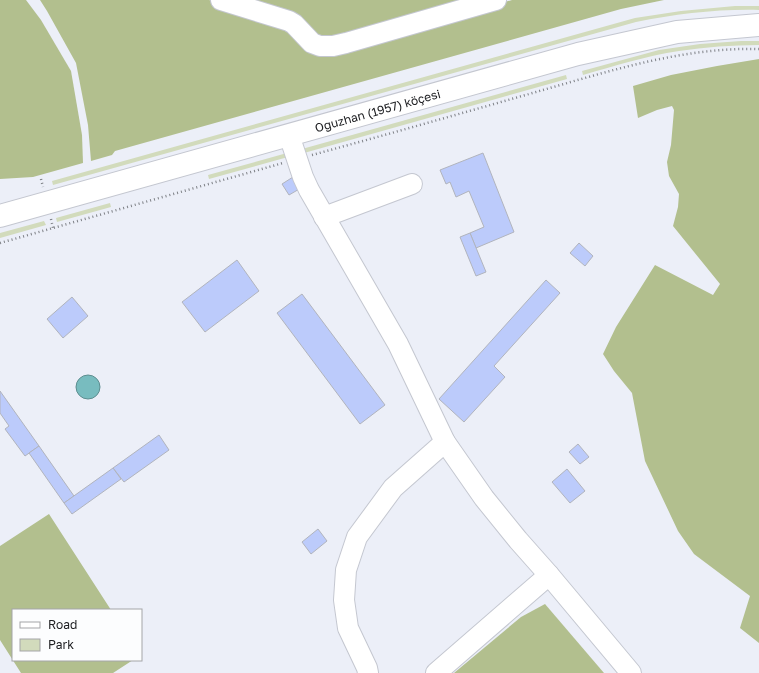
<svg xmlns="http://www.w3.org/2000/svg" width="759" height="673" viewBox="0 0 759 673" font-family="'Golos Text',sans-serif">
	<rect width="100%" height="100%" fill="#eceff8"/>
	<!-- green -->
	<g fill="#d2dbbc">
		<path d="M 735,6 L 759,6 L 759,10 C 718,9 676,14 636,22 L 53,185 L 52,181 L 635,18 L 681,11 Z"/>
		<path d="M 741,41 L 759,41 L 759,45 C 732,45 705,47 679,51 C 646,56 614,66 583,75 L 582,71 L 659,50 L 700,44 Z"/>
		<polygon points="566,75 567,79 304,153 302,149"/>
		<polygon points="287,153 288,157 209,179 208,175"/>
		<polygon points="110,203 111,207 57,222 56,218"/>
		<polygon points="44,221 46,225 0,238 0,233"/>
	</g>
	<!-- forest -->
	<g fill="#b2bf8e">
		<polygon points="0,0 26,0 41,20 71,71 82,135 83,163 33,177 0,179"/>
		<polygon points="40,0 209,0 346,47 512,0 664,0 621,9 115,151 112,155 91,161 88,125 76,63 47,11"/>
		<polygon points="233,0 484,0 334,42"/>
		<polygon points="759,59 759,643 740,628 750,596 694,554 678,531 645,461 632,393 614,371 603,354 616,327 655,265 713,295 720,284 673,226 678,207 679,194 669,176 667,162 671,145 674,110 672,106 657,110 638,118 633,86 671,75 717,66"/>
		<polygon points="49,514 111,610 13,610 13,660 133,660 113,673 21,673 0,640 0,546"/>
		<polygon points="545,604 604,673 454,673 521,617"/>
	</g>
	<!-- water -->
	<circle fill="#78bcbf" stroke="#5e8e90" cx="88" cy="387" r="12"/>
	<!-- building -->
	<g fill="#bccbfb" stroke="#b1b4bd">
		<polygon points="483,153 514,232 476,248 470,233 484,227 469,191 456,197 450,182 446,184 440,170"/>
		<polygon points="293,177 301,188 289,195 282,184"/>
		<polygon points="470,233 486,272 476,276 460,237"/>
		<polygon points="579,243 593,256 585,266 570,253"/>
		<polygon points="237,260 259,291 205,332 182,302"/>
		<polygon points="546,280 560,293 494,366 505,377 464,422 439,399"/>
		<polygon points="302,294 385,405 360,424 277,313"/>
		<polygon points="72,297 88,316 63,338 47,319"/>
		<polygon points="0,391 39,446 25,456 5,429 9,426 0,413"/>
		<polygon points="159,435 169,450 124,482 113,468"/>
		<polygon points="578,444 589,457 580,464 569,452"/>
		<polygon points="39,446 74,496 64,503 29,453"/>
		<polygon points="113,468 121,479 72,514 64,503"/>
		<polygon points="567,469 585,491 570,503 552,482"/>
		<polygon points="318,529 327,541 311,554 302,542"/>
	</g>
	<g fill="none" stroke-linecap="round" stroke-linejoin="round">
		<!-- minor casing -->
		<g stroke="#c4c7d0" stroke-width="22">
			<g id="minor">
				<polyline points="221,0 289,21 294,24 312,43 320,46 333,46 346,43 496,0"/>
				<polyline points="289,135 303,177 309,190 398,344 445,442 393,488 357,537 346,570 344,600 348,628 367,668 368,673"/>
				<polyline points="324,217 412,184"/>
				<polyline points="445,442 484,498 518,540 549,575 631,673"/>
				<polyline points="436,673 549,575"/>
			</g>
		</g>
		<!-- major casing -->
		<g stroke="#c4c7d0" stroke-width="24">
			<g id="major">
				<path id="s1" d="M 0,216 L 578,54 L 677,32 L 759,25"/>
			</g>
		</g>
		<!-- path -->
		<g stroke="#7e8086" stroke-width="2.5" stroke-dasharray="1 3" stroke-linecap="butt">
			<path d="M 312,155 C 389,134 466,112 543,90 C 613,70 685,47 759,49"/>
			<polyline points="41,179 43,187"/>
			<polyline points="51,219 53,228"/>
			<polyline points="0,243 283,163"/>
		</g>
		<!-- minor -->
		<use href="#minor" stroke="#fff" stroke-width="20"/>
		<!-- major -->
		<use href="#major" stroke="#fff" stroke-width="22"/>
	</g>
	<g text-anchor="middle" dominant-baseline="central" stroke-width="3" stroke-linejoin="round" paint-order="stroke">
		<!-- street labels -->
		<g font-size="12" fill="#202124" stroke="#fcfdfe">
			<text stroke="none"><textPath href="#s1" startOffset="392">Oguzhan (1957) köçesi</textPath></text>
		</g>
	</g>
	<!-- legend -->
	<rect x="12" y="609" width="130" height="52" fill="#fcfdfe" stroke="#a4a5a7"/>
	<rect x="20" y="622" width="20" height="6" fill="#ffffff" stroke="#a4a5a7"/>
	<text x="48" y="629" font-size="12" fill="#202124">Road</text>
	<rect x="20" y="639" width="20" height="12" fill="#d2dbbc" stroke="#a4a5a7"/>
	<text x="48" y="649" font-size="12" fill="#202124">Park</text>
</svg>
